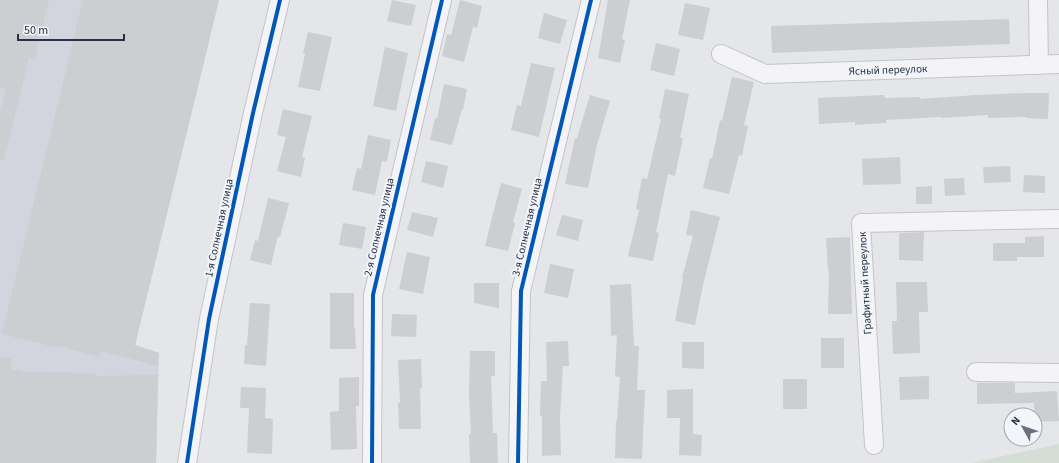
<svg xmlns="http://www.w3.org/2000/svg" width="1059" height="463" viewBox="0 0 1059 463" font-family="'Source Sans 3',sans-serif">
	<rect width="100%" height="100%" fill="#e4e6ea"/>
	<!-- built -->
	<polygon fill="#d2d5dd" points="0,0 219,0 135,345 159,353 156,463 0,463"/>
	<!-- green -->
	<polygon fill="#d4ded4" points="1059,444 1059,463 971,463"/>
	<!-- building -->
	<g fill="#cdced2">
		<polygon points="0,0 49,0 35,59 29,57 4,160 0,160 0,112 6,88 0,88"/>
		<polygon points="83,0 219,0 135,345 159,353 158,366 101,351 99,357 59,346 58,348 2,334"/>
		<polygon points="392,0 416,5 411,26 387,21"/>
		<polygon points="460,0 482,6 477,28 473,27 464,62 442,56 447,34 451,35"/>
		<polygon points="608,0 630,0 622,39 625,40 620,63 598,58"/>
		<polygon points="685,3 710,8 703,40 678,35"/>
		<polygon points="544,13 567,20 560,44 538,38"/>
		<polygon points="1009,19 1010,44 772,53 771,26"/>
		<polygon points="308,32 332,37 320,91 298,87 305,54 303,53"/>
		<polygon points="656,43 680,49 674,76 650,70"/>
		<polygon points="385,47 408,53 396,111 373,106"/>
		<polygon points="531,63 555,68 539,137 511,130 517,105 521,106"/>
		<polygon points="732,77 754,82 744,125 748,126 742,156 739,155 729,194 703,188 710,158 712,159 720,120 722,121"/>
		<polygon points="444,84 467,89 463,110 462,109 452,145 430,140 435,118 437,119"/>
		<polygon points="665,89 689,94 680,138 683,138 675,176 668,174 656,232 659,233 653,261 628,256 639,210 636,209 642,178 647,179 661,119 659,119"/>
		<polygon points="1026,93 1049,93 1048,119 1026,118 1026,117 988,118 988,115 941,118 941,117 886,120 886,123 855,125 855,122 819,124 818,98 884,95 885,98 920,97 920,99 976,95"/>
		<polygon points="590,95 610,101 597,145 588,188 565,184 575,138 577,138"/>
		<polygon points="283,109 312,116 302,157 305,158 301,177 277,171 286,137 277,135"/>
		<polygon points="368,135 391,140 387,162 382,161 375,195 352,190 357,168 361,169"/>
		<polygon points="900,157 901,184 863,185 862,159"/>
		<polygon points="426,161 448,166 443,188 421,182"/>
		<polygon points="1010,166 1011,182 984,183 983,167"/>
		<polygon points="1024,175 1045,176 1045,193 1023,192"/>
		<polygon points="964,178 965,195 945,196 944,179"/>
		<polygon points="501,183 522,189 513,222 515,223 508,251 485,246 492,218"/>
		<polygon points="932,186 932,204 916,204 916,187"/>
		<polygon points="268,198 289,203 280,237 278,236 271,265 250,260 255,240 258,241"/>
		<polygon points="691,210 720,217 703,285 695,325 675,321 683,278 682,278 693,236 686,235"/>
		<polygon points="412,212 438,218 433,237 407,230"/>
		<polygon points="562,215 583,220 578,241 556,235"/>
		<polygon points="343,223 366,227 362,249 339,245"/>
		<polygon points="924,232 923,261 899,260 899,233"/>
		<polygon points="1044,236 1044,257 1017,257 1017,261 993,261 993,243 1025,243 1025,237"/>
		<polygon points="850,237 852,314 828,314 829,271 828,271 826,238"/>
		<polygon points="407,252 430,257 423,294 399,289"/>
		<polygon points="550,264 574,269 568,298 544,293"/>
		<polygon points="896,282 927,282 928,312 919,312 920,353 893,354 892,321 897,321"/>
		<polygon points="474,283 499,283 499,308 474,303"/>
		<polygon points="631,284 634,346 639,346 637,390 645,390 642,459 615,458 616,421 617,421 620,377 615,376 617,335 611,336 610,285"/>
		<polygon points="330,293 354,293 354,328 355,328 356,349 330,349"/>
		<polygon points="250,303 270,304 266,366 244,364 245,345 247,345"/>
		<polygon points="392,314 417,315 416,337 391,336"/>
		<rect x="821" y="338" width="23" height="30"/>
		<polygon points="568,341 569,366 563,366 560,417 561,455 542,456 542,416 540,416 541,381 547,381 546,342"/>
		<polygon points="682,342 704,342 704,369 682,368"/>
		<polygon points="470,351 495,351 495,376 491,376 493,433 497,433 498,463 470,463 469,434 471,434 469,394"/>
		<polygon points="0,357 11,358 11,370 22,370 22,372 95,373 95,376 158,375 156,463 0,463"/>
		<polygon points="421,359 422,388 420,388 421,429 399,429 398,403 400,403 398,360"/>
		<polygon points="929,376 929,399 900,400 899,377"/>
		<polygon points="359,377 359,406 356,406 357,449 331,450 330,412 339,411 339,378"/>
		<rect x="783" y="379" width="24" height="30"/>
		<polygon points="977,383 1015,383 1015,393 1057,391 1059,421 1035,422 1034,403 977,404"/>
		<polygon points="241,387 266,388 265,418 273,419 272,454 247,453 249,408 240,408"/>
		<polygon points="693,389 693,434 702,435 701,456 679,455 680,418 667,418 667,390"/>
	</g>
	<g fill="none" stroke-linecap="round" stroke-linejoin="round">
		<!-- minor casing -->
		<g stroke="#c2c4c8" stroke-width="20">
			<g id="minor">
				<polyline points="1038,0 1039,65"/>
				<polyline points="721,54 765,74 1059,64"/>
				<polyline points="976,372 1059,373"/>
				<polyline points="874,445 861,223 1059,219"/>
				<polyline points="187,463 209,319 253,113 280,0"/>
				<polyline points="372,463 373,295 442,0"/>
				<polyline points="518,463 521,291 591,0"/>
			</g>
		</g>
		<!-- minor -->
		<use href="#minor" stroke="#f4f4f6" stroke-width="18"/>
		<!-- cycleway casing -->
		<g stroke="#f2f5f9" stroke-width="6">
			<g id="cycleway">
				<polyline points="187,463 209,319 253,113 280,0"/>
				<polyline points="372,463 373,295 442,0"/>
				<polyline points="518,463 521,291 591,0"/>
			</g>
		</g>
		<!-- cycleway -->
		<use href="#cycleway" stroke="#0057b8" stroke-width="4"/>
	</g>
	<g text-anchor="middle" dominant-baseline="central" stroke-width="4" stroke-linejoin="round" paint-order="stroke">
		<!-- street labels -->
		<g font-size="11" fill="#283146" stroke="#f2f5f9">
			<text transform="translate(888 70) rotate(-2)">Ясный переулок</text>
			<text transform="translate(379 227) rotate(-77)">2-я Солнечная улица</text>
			<text transform="translate(527 227) rotate(-77)">3-я Солнечная улица</text>
			<text transform="translate(219 228) rotate(-78)">1-я Солнечная улица</text>
			<text transform="translate(865 283) rotate(-93)">Графитный переулок</text>
		</g>
	</g>
	<!-- north arrow -->
	<g transform="translate(1023 427) rotate(310)"><circle r="19" fill="#f2f5f9" stroke="#a1a7b1"/>
	<path d="M0-3L7 15L0 10L-7 15Z" fill="#6a707f"/>
	<text y="-6" font-size="11" font-weight="bold" text-anchor="middle" fill="#283146">N</text>
	</g>
	<!-- scale -->
	<path d="M18 34v6h106v-6" fill="none" stroke="#283146" stroke-width="2"/>
	<text x="24" y="34" font-size="12" fill="#283146" stroke="#f2f5f9" stroke-width="3" paint-order="stroke">50 m</text>
</svg>
